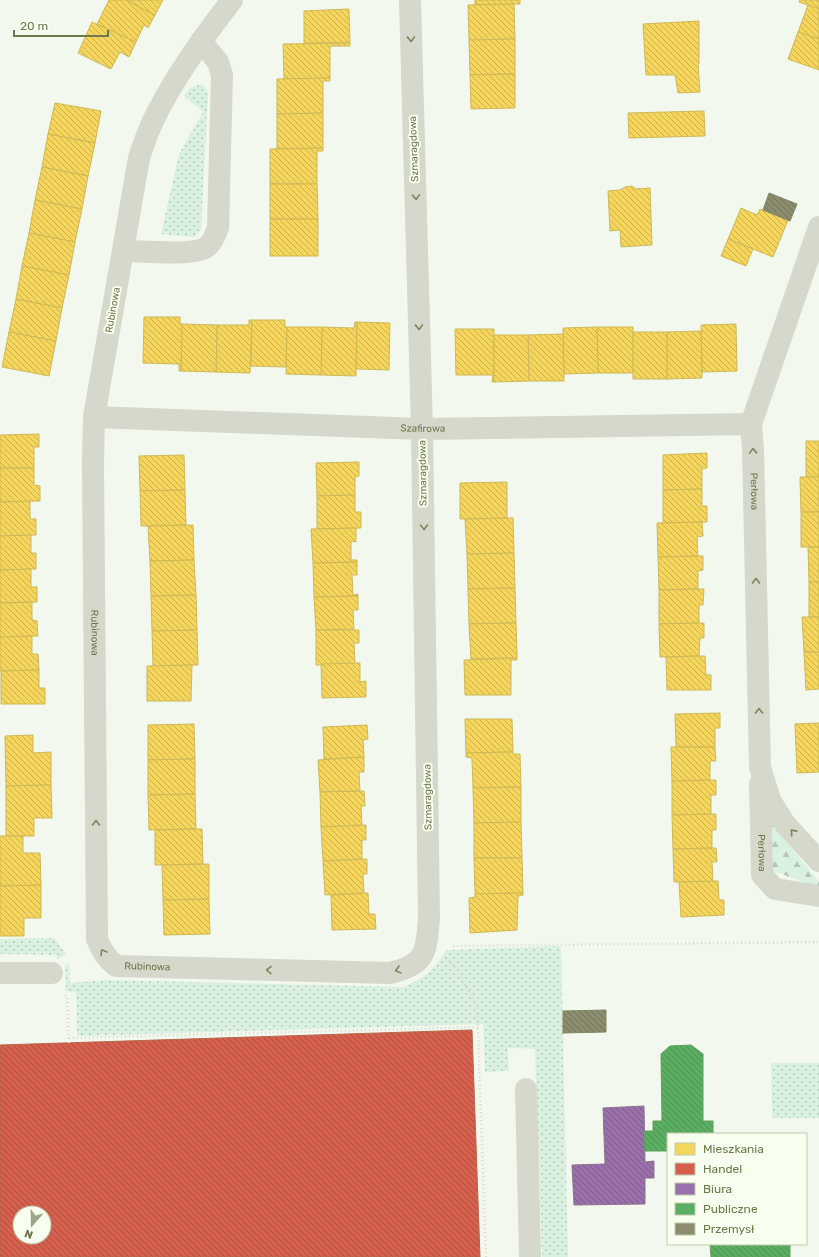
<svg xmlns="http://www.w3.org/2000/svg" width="819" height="1257" viewBox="0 0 819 1257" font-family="Rubik,sans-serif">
	<defs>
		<pattern id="grass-dots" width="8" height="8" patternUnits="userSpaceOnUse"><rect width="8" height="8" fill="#daf1e1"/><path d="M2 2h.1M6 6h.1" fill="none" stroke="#b5c8b8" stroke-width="1.8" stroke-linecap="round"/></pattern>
		<pattern id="forest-firs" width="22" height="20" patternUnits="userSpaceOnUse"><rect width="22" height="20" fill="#daf1e1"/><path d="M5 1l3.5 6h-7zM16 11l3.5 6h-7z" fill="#b5c8b8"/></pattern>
		<pattern id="homes-back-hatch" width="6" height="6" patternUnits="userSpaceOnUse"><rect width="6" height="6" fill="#f6d55c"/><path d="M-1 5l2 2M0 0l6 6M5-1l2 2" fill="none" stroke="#cbb24e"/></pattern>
		<pattern id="shops-back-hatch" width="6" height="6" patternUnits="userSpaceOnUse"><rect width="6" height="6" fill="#d6604d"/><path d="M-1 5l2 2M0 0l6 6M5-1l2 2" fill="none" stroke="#a9513f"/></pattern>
		<pattern id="offices-back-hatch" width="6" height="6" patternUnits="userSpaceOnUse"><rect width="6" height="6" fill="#9970ab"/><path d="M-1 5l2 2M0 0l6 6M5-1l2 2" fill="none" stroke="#7b5d86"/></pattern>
		<pattern id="public-back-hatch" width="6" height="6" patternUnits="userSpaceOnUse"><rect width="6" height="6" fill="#5aae61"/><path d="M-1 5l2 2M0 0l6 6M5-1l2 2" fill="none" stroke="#4f9252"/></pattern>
		<pattern id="industry-back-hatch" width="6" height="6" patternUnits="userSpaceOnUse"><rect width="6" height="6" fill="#8c8c6e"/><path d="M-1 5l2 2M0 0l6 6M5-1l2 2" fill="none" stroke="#717258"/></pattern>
	</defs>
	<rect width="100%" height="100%" fill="#f3f8ee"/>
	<!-- grass -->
	<g fill="url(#grass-dots)">
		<polygon points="202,84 206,88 208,94 201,230 194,237 161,234 179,154 203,112 184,96 190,88"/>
		<polygon points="54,938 66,954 57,960 57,955 0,954 0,939"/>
		<path d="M 561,946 L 568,1257 L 542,1257 L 535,1049 L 508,1048 L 509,1071 L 485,1072 L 483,1024 L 77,1036 L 76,992 L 66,991 L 65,965 L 69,962 L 70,983 L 108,980 L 404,987 C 427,976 433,971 446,950 Z"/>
		<polygon points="771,1063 819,1063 819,1118 772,1118"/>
	</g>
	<!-- forest -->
	<polygon fill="url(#forest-firs)" points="770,821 819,882 819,888 765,868"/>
	<!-- homes -->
	<g fill="url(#homes-back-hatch)" stroke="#cdb957">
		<polygon points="109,0 126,0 155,15 148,28 144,25 136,42 97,24"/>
		<polygon points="126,0 163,0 155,15"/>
		<polygon points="475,0 520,0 520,4 475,5"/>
		<polygon points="800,0 819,0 819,9 799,2"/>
		<polygon points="514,4 515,39 469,40 468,5"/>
		<polygon points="808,5 819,9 819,39 798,32"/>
		<polygon points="349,9 350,43 304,43 304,11"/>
		<polygon points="699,21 699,64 698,64 700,92 678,93 675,75 646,75 643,24"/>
		<polygon points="92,22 136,42 129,57 120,52 111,69 78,53"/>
		<polygon points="798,32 819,39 819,70 788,59"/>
		<polygon points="515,39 515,74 470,75 469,40"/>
		<polygon points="350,43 350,46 330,46 330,78 284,79 283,44"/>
		<polygon points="515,74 515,108 471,109 470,75"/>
		<polygon points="330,78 330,81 323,81 323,113 277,114 277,79"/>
		<polygon points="55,103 101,111 95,143 48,134"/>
		<polygon points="704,111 705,136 629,138 628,113"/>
		<polygon points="323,113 323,148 277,149 277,114"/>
		<polygon points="48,134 95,143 88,176 42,167"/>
		<polygon points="323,148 323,151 317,151 317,184 270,184 270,149"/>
		<polygon points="42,167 88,176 82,209 35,200"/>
		<polygon points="270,184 317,184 318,219 270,219"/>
		<polygon points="632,186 636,189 650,188 652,245 621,247 620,230 610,231 608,191 620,190 625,187"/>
		<polygon points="35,200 82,209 75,242 29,233"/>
		<polygon points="741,208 757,215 760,209 788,220 773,257 728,239"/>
		<rect x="270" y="219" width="48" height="37"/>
		<polygon points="29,233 75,242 69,275 22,266"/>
		<polygon points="728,239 753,249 746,266 721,256"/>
		<polygon points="22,266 69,275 62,308 16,299"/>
		<polygon points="16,299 62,308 56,341 9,332"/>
		<polygon points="144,317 180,317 180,324 182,324 181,371 179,371 179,364 143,363"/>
		<polygon points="249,320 252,320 250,373 216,372 217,325 249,325"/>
		<polygon points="252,320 285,320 285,327 287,327 286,367 251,366"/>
		<polygon points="355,322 357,322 356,376 321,375 322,327 354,328"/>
		<polygon points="357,322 390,323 389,370 356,369"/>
		<polygon points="182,324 217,325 216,372 181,371"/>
		<polygon points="736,324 737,371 702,372 701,325"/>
		<polygon points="287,327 322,327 321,375 286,374"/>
		<polygon points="597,327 633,327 633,373 598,373"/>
		<polygon points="597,327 598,373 564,374 563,328"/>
		<polygon points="455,329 494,329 494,382 492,382 493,375 456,375"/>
		<polygon points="701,331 702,378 667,379 667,332"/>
		<polygon points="9,332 56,341 49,376 2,367"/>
		<rect x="633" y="332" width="34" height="47"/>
		<polygon points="563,334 564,381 529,381 528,335"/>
		<polygon points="494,335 528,335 529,381 494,382"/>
		<polygon points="39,434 39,447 34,447 34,468 0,468 0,435"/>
		<rect x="806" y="441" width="13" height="36"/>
		<polygon points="707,453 707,468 702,469 702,489 663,490 663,455"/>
		<polygon points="184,455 185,490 140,491 139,456"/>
		<polygon points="359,462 359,476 355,477 355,495 317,496 316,463"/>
		<polygon points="0,468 34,468 34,485 40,486 40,501 0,502"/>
		<polygon points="800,477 819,477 819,512 801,512"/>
		<polygon points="507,482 507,518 460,519 460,483"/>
		<polygon points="702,489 702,506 707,506 707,522 663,523 663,490"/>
		<polygon points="185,490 186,525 141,526 140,491"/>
		<polygon points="355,495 355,512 361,512 361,528 317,529 317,496"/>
		<polygon points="30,501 30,519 36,519 36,535 0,536 0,502"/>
		<rect x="801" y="512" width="18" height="35"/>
		<polygon points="513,518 514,553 467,554 465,519"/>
		<polygon points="702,522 703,536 697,537 698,556 658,557 657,523"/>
		<polygon points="193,525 194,560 150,561 148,526"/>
		<polygon points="356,528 356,542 351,541 351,560 357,560 357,562 313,563 311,529"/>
		<polygon points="31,535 31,553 36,553 36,569 0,570 0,536"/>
		<polygon points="808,547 819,547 819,582 809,582"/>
		<polygon points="514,553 515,588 468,589 467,554"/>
		<polygon points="703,556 703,570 698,571 698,589 659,590 658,557"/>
		<polygon points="194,560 196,595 151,596 150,561"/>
		<polygon points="357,562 357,575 352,575 353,595 358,594 358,596 314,597 313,563"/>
		<polygon points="31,569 31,587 37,587 37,602 0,603 0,570"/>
		<rect x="809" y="582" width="10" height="35"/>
		<polygon points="515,588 516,623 469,624 468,589"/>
		<polygon points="704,589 703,605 699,605 699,623 659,624 659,590"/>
		<polygon points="196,595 197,630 152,631 151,596"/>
		<polygon points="358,596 358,610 353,610 354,629 316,630 314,597"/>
		<polygon points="32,602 32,620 37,621 38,636 0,637 0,603"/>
		<polygon points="802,617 819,617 819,652 804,652"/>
		<polygon points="516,623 517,658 471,659 469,624"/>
		<polygon points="704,623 704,638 700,638 699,656 660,657 659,624"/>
		<polygon points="197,630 198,665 153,666 152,631"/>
		<polygon points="316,630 359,630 359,643 354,643 355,664 316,665"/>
		<polygon points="32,636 32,654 38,654 39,670 0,671 0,637"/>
		<polygon points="804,652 819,652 819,689 806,690"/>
		<polygon points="705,656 706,675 711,675 711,690 667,690 666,657"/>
		<polygon points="517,658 517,660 511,660 511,695 465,695 464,660"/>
		<polygon points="360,663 360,682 366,681 366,697 322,698 321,664"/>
		<polygon points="192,665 191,701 147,701 147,666"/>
		<polygon points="39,670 39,688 45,688 45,704 1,704 1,671"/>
		<polygon points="720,713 720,728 715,728 715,747 676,747 675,714"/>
		<polygon points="465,719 512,719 513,752 466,753"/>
		<polygon points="819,723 819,772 797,773 795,724"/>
		<polygon points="194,724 195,759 148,760 148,725"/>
		<polygon points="367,725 368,739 363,740 364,757 324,759 323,727"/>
		<polygon points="33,735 33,753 51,752 51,785 6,786 5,736"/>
		<polygon points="671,747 715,747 716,761 710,761 710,780 672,781"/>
		<polygon points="513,752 513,754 520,754 521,787 473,788 472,758 466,757 466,753"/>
		<polygon points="364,757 364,772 359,772 360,791 320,792 318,760"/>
		<polygon points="195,759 195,794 148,795 148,760"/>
		<polygon points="716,780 716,795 711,795 711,814 672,815 672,781"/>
		<polygon points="51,785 52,818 34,818 34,836 6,836 6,786"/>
		<polygon points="521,787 521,822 474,823 473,788"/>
		<polygon points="364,791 365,806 361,806 362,825 321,827 320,792"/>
		<polygon points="195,794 196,829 149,830 148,795"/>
		<polygon points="716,814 716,830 712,830 712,848 673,849 672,815"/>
		<polygon points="521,822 522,858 474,858 474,823"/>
		<polygon points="366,825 366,840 362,840 362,859 323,861 321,827"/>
		<polygon points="202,829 203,864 155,865 155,830"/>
		<polygon points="0,836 23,836 23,853 40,853 41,885 0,886"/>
		<polygon points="716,848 717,862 712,862 713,882 674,882 673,849"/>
		<polygon points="474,858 522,858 523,893 475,894"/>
		<polygon points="367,859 367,874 363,874 364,893 325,895 323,861"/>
		<polygon points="209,864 209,899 163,900 162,865"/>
		<polygon points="718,881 719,900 724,900 724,915 681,917 679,882"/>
		<polygon points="41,885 41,918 24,918 24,936 0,936 0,886"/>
		<polygon points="368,893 369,914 375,914 376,929 332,930 331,895"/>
		<polygon points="523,893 523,895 518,896 517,930 470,933 469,898 475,897 475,894"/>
		<polygon points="209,899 210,934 164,935 163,900"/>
	</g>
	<!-- shops -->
	<path fill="url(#shops-back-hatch)" stroke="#b7674c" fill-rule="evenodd" d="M 472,1030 L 480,1257 L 0,1257 L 0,1045 ZM 20,1213 L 44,1213 L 44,1237 L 20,1237 Z"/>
	<!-- offices -->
	<polygon fill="url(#offices-back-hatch)" stroke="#8c728e" points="644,1106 645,1162 654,1161 654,1178 645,1178 645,1204 574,1205 572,1165 605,1164 603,1108"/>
	<!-- public -->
	<g fill="url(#public-back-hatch)" stroke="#609e5a">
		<polygon points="691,1045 703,1054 703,1121 713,1121 713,1134 668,1134 668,1151 645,1151 644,1131 653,1131 653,1121 662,1121 661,1054 670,1046"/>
		<polygon points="710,1244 790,1244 790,1257 711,1257"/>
	</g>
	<!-- industry -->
	<g fill="url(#industry-back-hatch)" stroke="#838664">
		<polygon points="769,193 797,204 790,221 763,210"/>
		<polygon points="606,1010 606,1032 563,1033 563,1011"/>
	</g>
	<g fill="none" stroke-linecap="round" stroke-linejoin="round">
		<!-- path -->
		<g stroke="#d6d8cc" stroke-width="2.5" stroke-dasharray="1 3" stroke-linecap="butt">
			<polyline points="453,946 819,942"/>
			<polyline points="449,961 452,963 477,1004 486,1257"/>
			<polyline points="65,996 67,996 69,1043"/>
			<polyline points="69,1038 479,1027"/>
		</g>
		<!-- minor -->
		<g stroke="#d5d8cb" stroke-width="22">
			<path id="s1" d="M 232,0 C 202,39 173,79 152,123 C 147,134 143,146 139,158 L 94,417 L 93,462 L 97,939 C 102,951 106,958 116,966 L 390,973 C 427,964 426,952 429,918 L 422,429 L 410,0"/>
			<path id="s2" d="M 819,227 L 751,424 L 753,449 L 760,767 L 770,800 L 785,824 L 819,861"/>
			<path d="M 123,251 C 141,251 191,256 205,248 C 212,244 215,235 218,228 L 222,75 L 218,62 L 201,41"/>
			<path id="s3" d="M 94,417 L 422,429 L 751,424"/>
			<path id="s4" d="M 760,784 L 762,875 L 775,889 L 819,896"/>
			<polyline points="0,973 52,973"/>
			<polyline points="526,1089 530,1257"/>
		</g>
	</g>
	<!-- one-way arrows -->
	<defs><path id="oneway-chevron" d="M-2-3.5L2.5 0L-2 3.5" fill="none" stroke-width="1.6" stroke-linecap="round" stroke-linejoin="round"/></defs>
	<g stroke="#7d865e">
		<use href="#oneway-chevron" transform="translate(411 39) rotate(88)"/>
		<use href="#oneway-chevron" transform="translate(416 197) rotate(88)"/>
		<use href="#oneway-chevron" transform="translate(419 327) rotate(88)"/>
		<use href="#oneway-chevron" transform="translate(753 451) rotate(-92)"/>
		<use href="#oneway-chevron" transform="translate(424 527) rotate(89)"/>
		<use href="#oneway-chevron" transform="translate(756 581) rotate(-91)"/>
		<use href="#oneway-chevron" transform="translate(759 711) rotate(-91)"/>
		<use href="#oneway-chevron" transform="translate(96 823) rotate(-90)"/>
		<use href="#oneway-chevron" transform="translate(793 832) rotate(-132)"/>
		<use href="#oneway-chevron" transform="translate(103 952) rotate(-120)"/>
		<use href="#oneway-chevron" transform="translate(269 970) rotate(-179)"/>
		<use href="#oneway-chevron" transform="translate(398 970) rotate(165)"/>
	</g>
	<g text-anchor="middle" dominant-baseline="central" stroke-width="4" stroke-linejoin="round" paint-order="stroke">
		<!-- street labels -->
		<g font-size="10" fill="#6e784b" stroke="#f8ffef">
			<text transform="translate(414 149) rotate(-92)">Szmaragdowa</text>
			<text transform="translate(113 310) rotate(-80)">Rubinowa</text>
			<text stroke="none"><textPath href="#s3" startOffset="329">Szafirowa</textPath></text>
			<text transform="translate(423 473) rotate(-91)">Szmaragdowa</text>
			<text stroke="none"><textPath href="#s2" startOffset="276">Perłowa</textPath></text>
			<text stroke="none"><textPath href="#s1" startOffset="663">Rubinowa</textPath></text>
			<text transform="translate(428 797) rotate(-91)">Szmaragdowa</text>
			<text stroke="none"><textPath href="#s4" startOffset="69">Perłowa</textPath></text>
			<text stroke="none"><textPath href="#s1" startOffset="1034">Rubinowa</textPath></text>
		</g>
	</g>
	<!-- legend -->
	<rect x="667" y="1133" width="140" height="112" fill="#f8ffef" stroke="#c1c9ad"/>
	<rect x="675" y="1143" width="20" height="12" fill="#f6d55c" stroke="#c1c9ad"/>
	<text x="703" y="1153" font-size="12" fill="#6e784b">Mieszkania</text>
	<rect x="675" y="1163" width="20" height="12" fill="#d6604d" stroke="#c1c9ad"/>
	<text x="703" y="1173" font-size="12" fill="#6e784b">Handel</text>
	<rect x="675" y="1183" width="20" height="12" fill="#9970ab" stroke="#c1c9ad"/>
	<text x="703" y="1193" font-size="12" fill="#6e784b">Biura</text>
	<rect x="675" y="1203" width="20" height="12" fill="#5aae61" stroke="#c1c9ad"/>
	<text x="703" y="1213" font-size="12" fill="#6e784b">Publiczne</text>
	<rect x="675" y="1223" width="20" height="12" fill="#8c8c6e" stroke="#c1c9ad"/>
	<text x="703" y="1233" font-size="12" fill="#6e784b">Przemysł</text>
	<!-- north arrow -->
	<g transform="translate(32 1225) rotate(200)"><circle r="19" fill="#f8ffef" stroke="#c1c9ad"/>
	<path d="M0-3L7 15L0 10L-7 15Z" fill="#9da584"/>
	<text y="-6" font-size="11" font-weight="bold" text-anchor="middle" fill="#6e784b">N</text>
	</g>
	<!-- scale -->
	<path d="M14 30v6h94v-6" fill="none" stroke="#6e784b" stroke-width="2"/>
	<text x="20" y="30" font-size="12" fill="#6e784b" stroke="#f8ffef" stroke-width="3" paint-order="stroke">20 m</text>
</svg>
